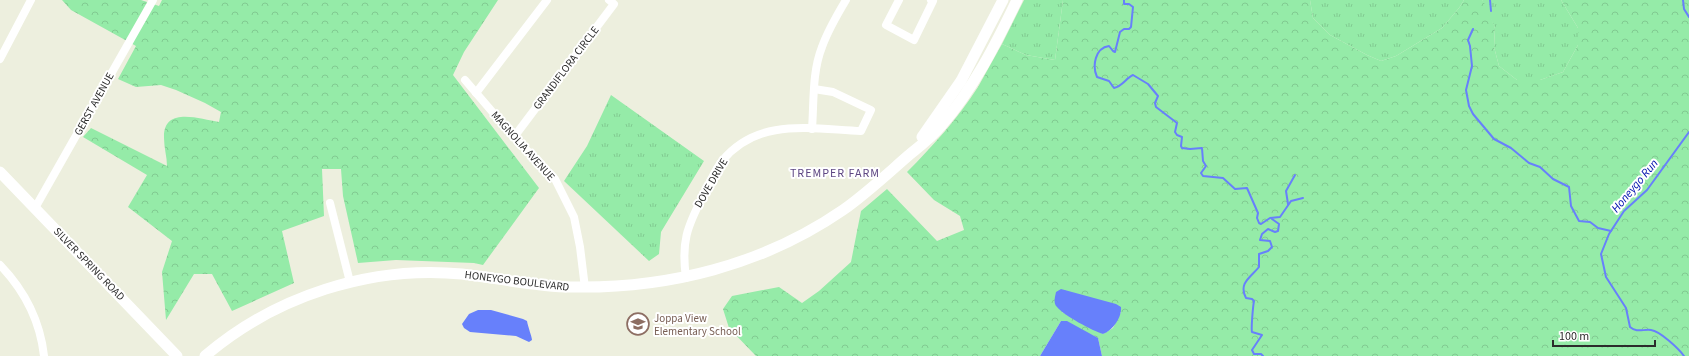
<svg xmlns="http://www.w3.org/2000/svg" width="1689" height="356" viewBox="0 0 1689 356" font-family="'Source Sans 3',sans-serif">
	<defs>
		<pattern id="grass-tufts" width="24" height="20" patternUnits="userSpaceOnUse"><rect width="24" height="20" fill="#95eba8"/><path d="M3 7l-1-3M5 7V3M7 7l1-3M15 17l-1-3M17 17v-4M19 17l1-3" fill="none" stroke="#81ca91"/></pattern>
		<pattern id="forest-crowns" width="20" height="18" patternUnits="userSpaceOnUse"><rect width="20" height="18" fill="#95eba8"/><path d="M2 6a3 3 0 1 1 6 0M12 15a3 3 0 1 1 6 0" fill="none" stroke="#81ca91"/></pattern>
	</defs>
	<rect width="100%" height="100%" fill="#edefde"/>
	<!-- grass -->
	<g fill="url(#grass-tufts)">
		<polygon points="1024,0 1063,0 1055,60 1026,55 1002,44"/>
		<polygon points="1310,0 1464,0 1459,8 1442,28 1396,56 1381,61 1367,55 1330,35 1313,18"/>
		<polygon points="1482,0 1561,0 1578,28 1578,45 1563,72 1540,80 1517,80 1499,66 1494,47 1495,28"/>
		<polygon points="611,95 704,161 661,232 659,254 649,261 564,181 587,146"/>
	</g>
	<!-- forest -->
	<g fill="url(#forest-crowns)" fill-rule="evenodd">
		<path d="M 62,0 L 141,0 L 159,6 L 162,0 L 498,0 L 464,52 L 453,75 L 539,188 L 483,265 L 474,263 L 396,260 L 358,263 L 343,196 L 341,169 L 322,169 L 324,216 L 282,231 L 294,283 L 232,311 L 212,274 L 194,274 L 166,320 L 162,272 L 172,241 L 128,207 L 147,175 L 83,137 L 91,128 L 167,166 C 167,157 164,148 164,138 C 163,106 199,119 219,122 L 221,112 L 205,103 L 176,90 L 161,85 L 136,87 L 118,79 L 136,46 L 71,10 Z"/>
		<path d="M 1063,0 L 1310,0 L 1313,18 L 1330,35 L 1367,55 L 1381,61 L 1396,56 L 1442,28 L 1459,8 L 1464,0 L 1482,0 L 1487,7 L 1495,28 L 1494,47 L 1499,66 L 1517,80 L 1540,80 L 1563,72 L 1578,45 L 1578,28 L 1561,0 L 1689,0 L 1689,356 L 1102,356 L 1098,338 L 1061,321 L 1040,356 L 756,356 L 729,328 L 723,309 L 732,296 L 779,287 L 802,303 L 819,291 L 851,262 L 861,211 L 887,189 L 937,241 L 964,230 L 960,216 L 934,200 L 907,172 C 933,146 958,118 978,87 C 986,73 994,58 1002,44 L 1026,55 L 1055,60 ZM 1062,312 L 1121,312 L 1113,328 L 1103,334 Z"/>
	</g>
	<!-- water -->
	<g fill="#6780fb">
		<path d="M 1061,289 L 1116,304 L 1121,307 C 1122,318 1112,331 1103,334 C 1093,331 1063,315 1057,307 C 1053,303 1055,297 1056,292 Z"/>
		<path d="M 478,310 L 491,310 L 523,319 L 527,321 C 528,327 532,337 532,340 L 529,342 L 516,336 L 470,332 L 464,328 L 462,324 L 469,314 Z"/>
		<polygon points="1061,321 1067,321 1098,338 1102,356 1040,356"/>
	</g>
	<g fill="none" stroke-linecap="round" stroke-linejoin="round">
		<!-- stream -->
		<g stroke="#6780fb" stroke-width="2">
			<path d="M 1124,0 L 1124,4 L 1129,4 L 1133,7 L 1131,27 L 1129,29 L 1124,29 L 1120,32 L 1115,52 L 1113,51 L 1109,46 C 1095,48 1092,66 1097,77 L 1109,81 L 1114,88 C 1123,86 1126,78 1133,75 L 1148,84 L 1158,96 L 1155,103 L 1156,107 L 1177,123 L 1175,132 L 1177,135 L 1182,137 L 1181,146 L 1182,148 L 1190,149 L 1202,148 L 1203,161 L 1206,166 L 1201,173 L 1203,176 L 1223,178 L 1235,189 L 1247,188 L 1258,213 L 1257,218 L 1259,223 L 1261,224 L 1270,218 L 1280,217 L 1291,201 L 1303,198"/>
			<polyline points="1490,0 1491,11"/>
			<polyline points="1683,0 1684,9 1689,17"/>
			<polyline points="1473,29 1468,40 1470,46 1472,66 1466,90 1469,106 1473,114 1494,139 1511,148 1529,163 1540,167 1553,179 1569,187 1571,206 1579,221 1590,222 1598,228 1611,231"/>
			<polyline points="1288,204 1286,191 1295,175"/>
			<path d="M 1263,356 L 1261,354 L 1254,354 L 1252,350 L 1262,335 L 1252,332 C 1251,329 1253,306 1254,301 L 1252,299 L 1246,298 C 1238,283 1251,277 1259,267 L 1259,254 L 1268,251 L 1272,247 L 1270,241 L 1260,240 L 1262,234 L 1268,229 L 1275,232 L 1278,231 L 1279,224 L 1272,219"/>
			<path d="M 1684,356 C 1679,349 1660,331 1651,330 C 1643,329 1637,333 1630,327 L 1626,308 L 1606,277 L 1601,254 L 1609,234 L 1624,211 L 1647,190 L 1689,132"/>
		</g>
		<!-- minor -->
		<g stroke="#fff" stroke-width="8">
			<polyline points="899,0 886,25 914,40 933,1 931,0"/>
			<polyline points="0,59 31,0"/>
			<polyline points="465,80 514,137 555,179 574,217 580,247 585,288"/>
			<polyline points="476,93 547,0"/>
			<path d="M 812,129 C 814,102 812,72 822,47 C 828,30 837,15 846,0"/>
			<polyline points="514,137 614,4 609,0"/>
			<polyline points="330,203 350,282"/>
			<polyline points="35,208 153,0"/>
			<path d="M 0,265 C 24,290 40,320 44,356"/>
			<path d="M 686,278 C 681,242 687,227 703,196 C 709,185 714,171 722,161 C 758,117 811,129 861,131 L 871,110 L 833,92 L 814,89"/>
		</g>
		<!-- secondary -->
		<g stroke="#fff" stroke-width="11">
			<polyline points="922,137 961,81 1003,0"/>
			<polyline points="0,172 177,356"/>
			<path d="M 205,356 C 275,296 371,265 462,274 C 499,278 535,287 571,287 C 668,289 763,265 843,210 C 867,193 887,174 909,155 C 920,146 931,138 941,126 C 973,89 996,44 1017,0"/>
		</g>
	</g>
	<!-- icons -->
	<defs>
		<g id="school-ring" transform="scale(1.15)"><circle r="9.5" fill="#fff" stroke="#8d6e63" stroke-width="1.5"/><path d="M0-5L7-2L0 1L-7-2ZM-4 1L0 2.5L4 1V4Q0 6-4 4Z" fill="#8d6e63"/></g>
	</defs>
	<g fill-rule="evenodd">
		<use href="#school-ring" x="638" y="324"/>
	</g>
	<g text-anchor="middle" dominant-baseline="central" stroke-width="4" stroke-linejoin="round" paint-order="stroke">
		<!-- street labels -->
		<g font-size="11" fill="#2c2c2c" stroke="#fff">
			<text transform="translate(566 68) rotate(-53)">GRANDIFLORA CIRCLE</text>
			<text transform="translate(94 104) rotate(-61)">GERST AVENUE</text>
			<text transform="translate(523 146) rotate(48)">MAGNOLIA AVENUE</text>
			<text transform="translate(711 183) rotate(-60)">DOVE DRIVE</text>
			<text transform="translate(89 264) rotate(46)">SILVER SPRING ROAD</text>
			<text transform="translate(517 281) rotate(7)">HONEYGO BOULEVARD</text>
		</g>
		<!-- education labels -->
		<g font-size="11" fill="#785e54" stroke="#fff" text-anchor="start">
			<text x="654" y="318">Joppa View<tspan x="654" dy="13">Elementary School</tspan></text>
		</g>
		<!-- neighbourhood labels -->
		<g font-size="12" letter-spacing="1" fill="#5e4783" stroke="#fff">
			<text x="835" y="173">TREMPER FARM</text>
		</g>
		<!-- water labels -->
		<g font-size="12" font-style="italic" fill="#0010ad" stroke="#fff">
			<text transform="translate(1635 186) rotate(-50)">Honeygo Run</text>
		</g>
	</g>
	<!-- scale -->
	<path d="M1553 340v6h102v-6" fill="none" stroke="#2c2c2c" stroke-width="2"/>
	<text x="1559" y="340" font-size="12" fill="#2c2c2c" stroke="#ffffff" stroke-width="3" paint-order="stroke">100 m</text>
</svg>
